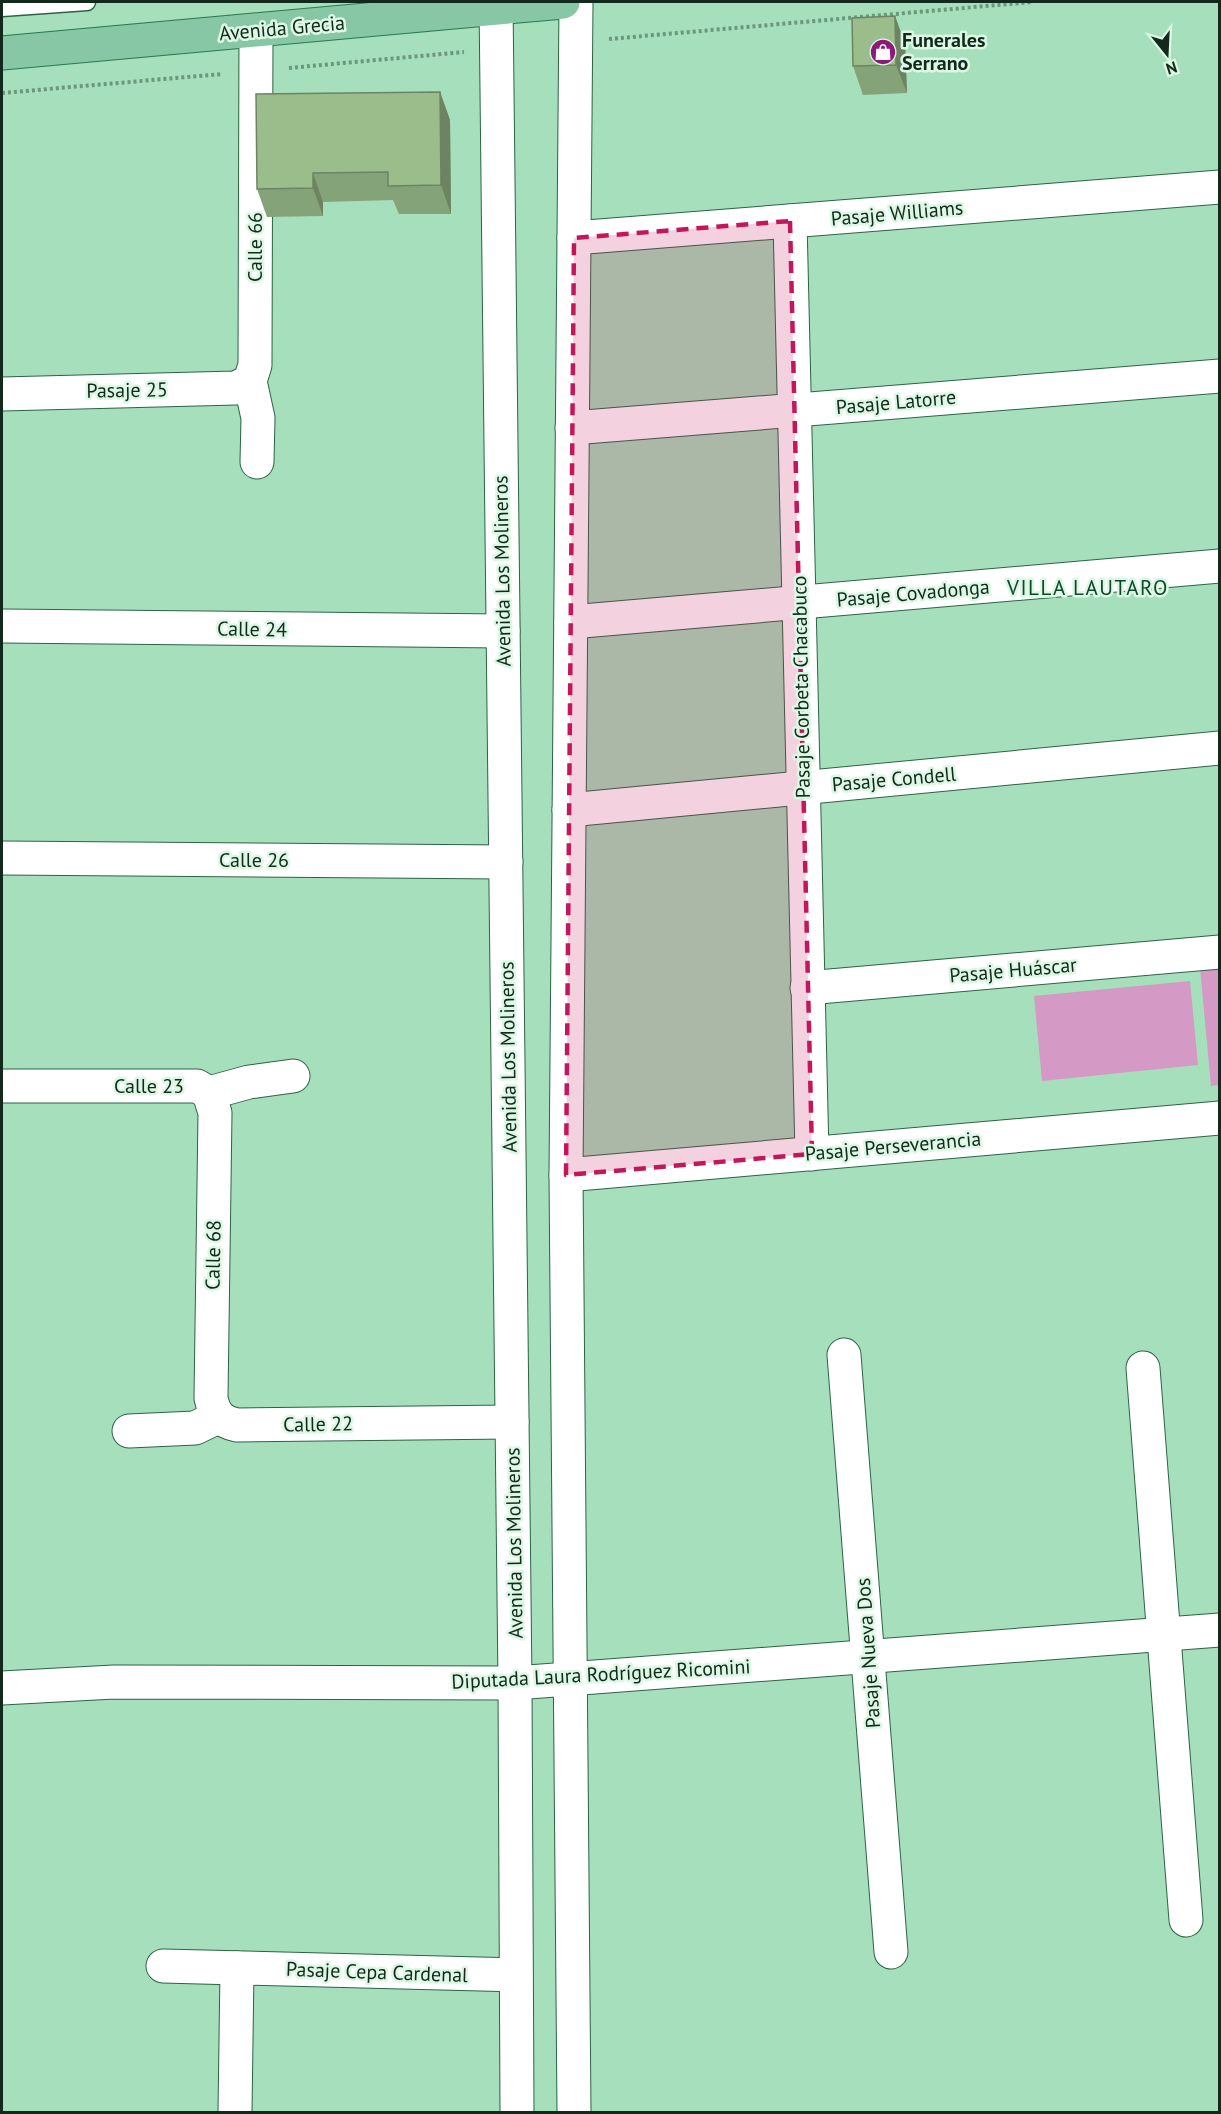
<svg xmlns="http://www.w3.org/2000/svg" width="1221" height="2114" viewBox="0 0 1221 2114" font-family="'PT Sans',sans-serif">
	<rect width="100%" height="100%" fill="#a6dfbb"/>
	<!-- green -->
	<g fill="#d499c4">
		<polygon points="1219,966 1219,1085 1211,1086 1200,968"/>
		<polygon points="1190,981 1198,1065 1042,1081 1034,996"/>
	</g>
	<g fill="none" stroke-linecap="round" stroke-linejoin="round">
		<!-- lane casing -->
		<g stroke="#2d6344" stroke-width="19">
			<polyline id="lane" points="2,8 87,2"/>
		</g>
		<!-- street casing -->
		<g stroke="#2d6344" stroke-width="35">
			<g id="street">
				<polyline points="256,31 255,365 250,381 258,418 257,462"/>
				<polyline points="790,221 812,1154"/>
				<polyline points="574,238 1220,187"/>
				<polyline points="2,394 236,388 250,381"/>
				<polyline points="572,428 1220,376"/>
				<polyline points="571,622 1220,566"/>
				<polyline points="2,626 503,631"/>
				<polyline points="569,810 1220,748"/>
				<polyline points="2,858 506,862"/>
				<polyline points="807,988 1220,952"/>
				<path d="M 2,1086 L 197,1086 L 209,1093 L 215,1113 L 211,1398 C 214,1414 221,1422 237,1425 L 512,1422"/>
				<polyline points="209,1093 249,1082 293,1076"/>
				<polyline points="566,1175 1220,1118"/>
				<polyline points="844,1355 891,1952"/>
				<polyline points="1143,1368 1186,1920"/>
				<polyline points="129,1431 195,1428 218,1417"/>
				<polyline points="2,1688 114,1682 515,1683 1220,1630"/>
				<polyline points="163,1966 516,1975"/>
				<polyline points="235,2112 237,1968"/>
			</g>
		</g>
		<!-- secondary casing -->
		<g stroke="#2d6344" stroke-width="35">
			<g id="secondary">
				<polyline points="496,2 515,1683 517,2112"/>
				<polyline points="574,2112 566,1175 576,2"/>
			</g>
		</g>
		<!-- primary casing -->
		<g stroke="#2a774e" stroke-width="35">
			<polyline id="primary" points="2,53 563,2"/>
		</g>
		<!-- path -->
		<g stroke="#6b977c" stroke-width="4" stroke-dasharray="3 3" stroke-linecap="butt">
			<polyline points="609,39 1032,2"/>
			<polyline points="289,68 464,52"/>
			<polyline points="2,93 222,74"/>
		</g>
		<!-- lane -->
		<use href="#lane" stroke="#fff" stroke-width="16"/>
		<!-- street -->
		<use href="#street" stroke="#fff" stroke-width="33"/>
		<!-- secondary -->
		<use href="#secondary" stroke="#fff" stroke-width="33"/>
		<!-- primary -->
		<use href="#primary" stroke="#87c7a5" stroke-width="33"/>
	</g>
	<!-- wall -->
	<g fill="#85a378">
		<polygon points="895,16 905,44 907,93 863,95 853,66"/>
		<polygon points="440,92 450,120 451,214 399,214 393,200 323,202 323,216 267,217 257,189"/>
	</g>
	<!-- shaded-wall -->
	<g fill="#6c8462">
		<polygon points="895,16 905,44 907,93 896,65"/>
		<polygon points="440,92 450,120 451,214 441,185"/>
		<polygon points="313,173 323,202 323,216 313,188"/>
	</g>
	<!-- building -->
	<g fill="#9bbd8c" stroke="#6c8462" stroke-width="1.5">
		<polygon points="895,16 896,65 853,66 852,18"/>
		<polygon points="440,92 441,185 388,186 388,172 313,173 313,188 257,189 256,94"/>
	</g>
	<!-- marked area -->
	<path fill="#c2185b" fill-opacity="0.2" stroke="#c2185b" stroke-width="4.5" stroke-dasharray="12 8" stroke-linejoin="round" d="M 790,221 L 812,1154 L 566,1175 L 574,238 Z"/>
	<!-- icons -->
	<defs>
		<g id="shop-disc" transform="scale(1.35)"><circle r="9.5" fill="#8d1979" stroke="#dcf8e5"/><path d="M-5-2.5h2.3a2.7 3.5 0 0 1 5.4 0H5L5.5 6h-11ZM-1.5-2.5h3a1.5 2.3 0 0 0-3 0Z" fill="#fff"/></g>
	</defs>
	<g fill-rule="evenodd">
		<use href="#shop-disc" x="883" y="52"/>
	</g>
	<g text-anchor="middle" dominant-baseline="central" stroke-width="5" stroke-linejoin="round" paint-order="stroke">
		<!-- street labels -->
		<g font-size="20" fill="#12291b" stroke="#dcf8e5">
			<text transform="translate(282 28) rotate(-5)">Avenida Grecia</text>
			<text transform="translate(897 213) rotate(-5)">Pasaje Williams</text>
			<text transform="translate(255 247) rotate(-90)">Calle 66</text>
			<text transform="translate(127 390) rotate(-1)">Pasaje 25</text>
			<text transform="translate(896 402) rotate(-5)">Pasaje Latorre</text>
			<text transform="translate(502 571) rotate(-91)">Avenida Los Molineros</text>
			<text transform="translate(913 593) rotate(-5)">Pasaje Covadonga</text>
			<text transform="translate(252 629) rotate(1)">Calle 24</text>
			<text transform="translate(801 687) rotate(-91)">Pasaje Corbeta Chacabuco</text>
			<text transform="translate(894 779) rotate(-5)">Pasaje Condell</text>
			<text x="254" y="860">Calle 26</text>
			<text transform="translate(1013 970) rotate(-5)">Pasaje Huáscar</text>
			<text transform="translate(508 1057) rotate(-91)">Avenida Los Molineros</text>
			<text x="149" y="1086">Calle 23</text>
			<text transform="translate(893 1146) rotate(-5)">Pasaje Perseverancia</text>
			<text transform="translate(213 1255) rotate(-89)">Calle 68</text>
			<text transform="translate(318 1424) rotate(-1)">Calle 22</text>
			<text transform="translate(514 1543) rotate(-91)">Avenida Los Molineros</text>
			<text transform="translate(868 1653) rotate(-94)">Pasaje Nueva Dos</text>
			<text transform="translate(601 1674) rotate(-3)">Diputada Laura Rodríguez Ricomini</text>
			<text transform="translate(377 1972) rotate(2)">Pasaje Cepa Cardenal</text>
		</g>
		<!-- poi labels -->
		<g font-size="20" font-weight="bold" fill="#12291b" stroke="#dcf8e5" text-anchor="start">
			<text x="902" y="40">Funerales<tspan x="902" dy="23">Serrano</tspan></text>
		</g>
		<!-- neighbourhood labels -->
		<g font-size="21" letter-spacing="1.5" fill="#0e482b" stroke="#dcf8e5">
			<text x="1088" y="587">VILLA LAUTARO</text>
		</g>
	</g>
	<!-- border -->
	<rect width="1221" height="2114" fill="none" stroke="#12291b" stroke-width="6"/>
	<!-- north arrow -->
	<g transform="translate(1167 54) rotate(162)" stroke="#dcf8e5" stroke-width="4.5" paint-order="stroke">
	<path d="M0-4.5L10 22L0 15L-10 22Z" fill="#12291b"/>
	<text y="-9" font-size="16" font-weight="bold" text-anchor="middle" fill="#12291b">N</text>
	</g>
</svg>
